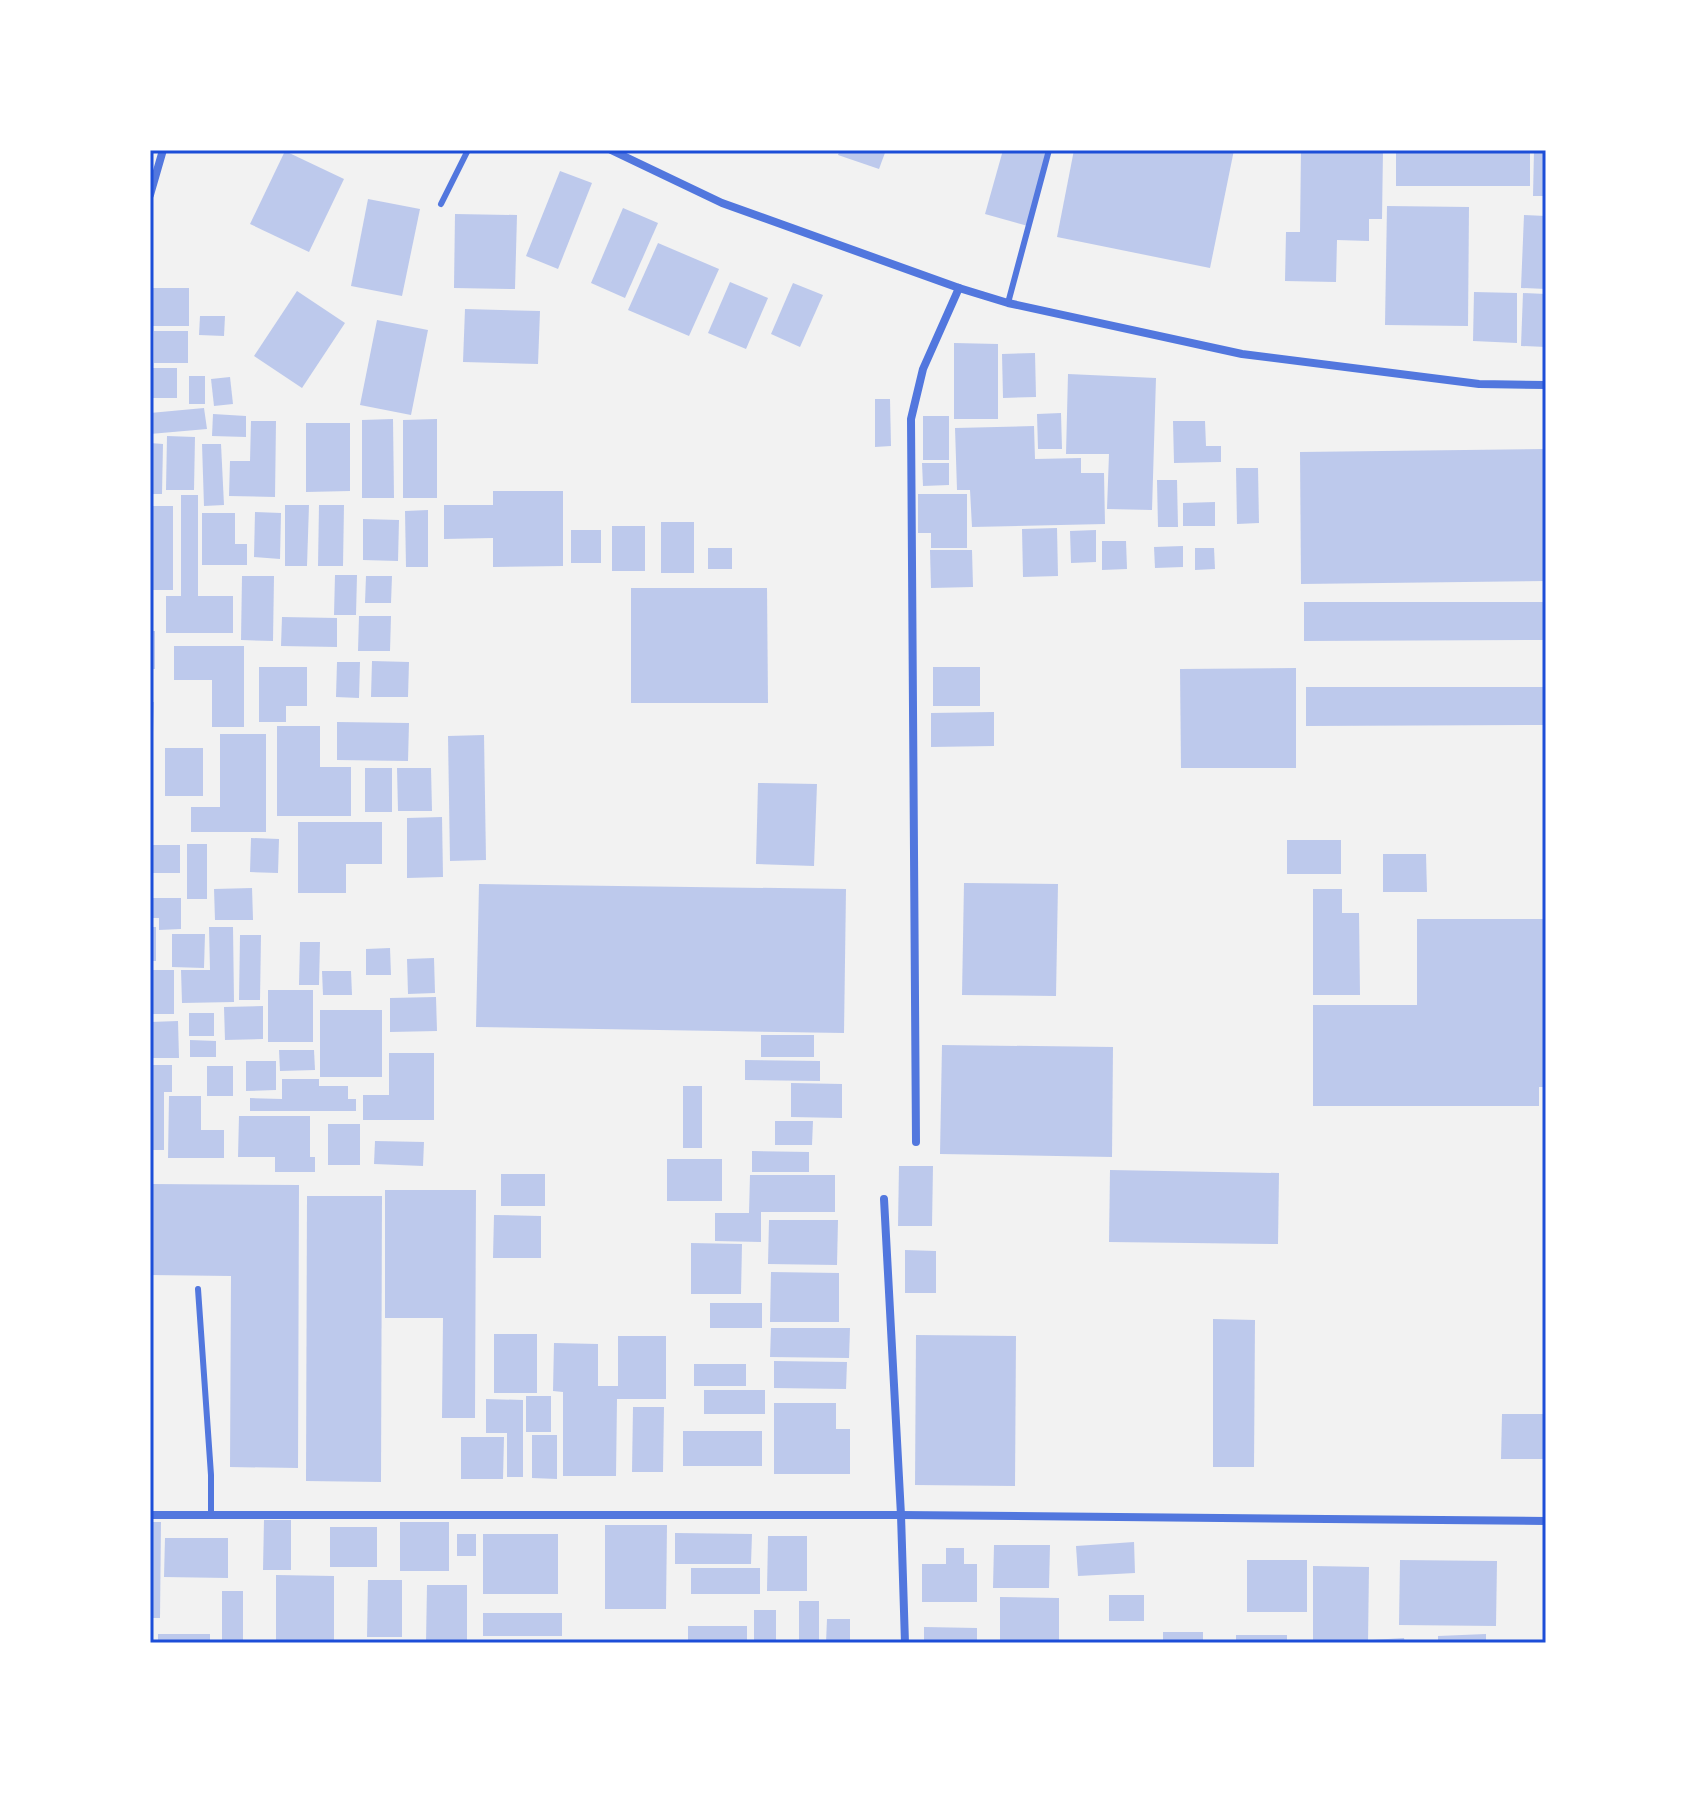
<svg xmlns="http://www.w3.org/2000/svg" width="1696" height="1793" viewBox="0 0 1696 1793" font-family="Helvetica,sans-serif">
	<rect width="100%" height="100%" fill="#f2f2f2"/>
	<!-- building -->
	<g fill="#bdc9ec">
		<polygon points="840,150 886,150 879,169 838,155"/>
		<polygon points="1003,150 1048,151 1028,226 985,214"/>
		<polygon points="1074,150 1234,150 1210,268 1057,237"/>
		<polygon points="1301,150 1383,150 1382,219 1369,219 1369,241 1337,240 1336,282 1285,281 1286,232 1300,232"/>
		<rect x="1396" y="150" width="134" height="36"/>
		<polygon points="1534,150 1546,150 1546,196 1533,196"/>
		<polygon points="285,151 344,179 309,252 250,224"/>
		<polygon points="560,171 592,183 558,269 526,256"/>
		<polygon points="368,199 420,209 402,296 351,286"/>
		<polygon points="1387,206 1469,207 1468,326 1385,325"/>
		<polygon points="623,208 658,223 625,298 591,283"/>
		<polygon points="455,214 517,215 515,289 454,288"/>
		<polygon points="1524,215 1546,216 1546,289 1521,288"/>
		<polygon points="658,243 719,269 689,336 628,310"/>
		<polygon points="730,282 768,298 746,349 708,333"/>
		<polygon points="793,283 823,295 800,347 771,334"/>
		<rect x="150" y="288" width="39" height="38"/>
		<polygon points="297,291 345,323 302,388 254,356"/>
		<polygon points="1474,292 1517,293 1517,343 1473,341"/>
		<polygon points="1523,293 1546,294 1546,347 1521,346"/>
		<polygon points="465,309 540,311 538,364 463,362"/>
		<polygon points="200,316 225,316 224,336 199,335"/>
		<polygon points="377,320 428,330 411,415 360,405"/>
		<rect x="154" y="331" width="34" height="32"/>
		<polygon points="954,343 998,344 998,419 954,419"/>
		<polygon points="1035,353 1036,397 1003,398 1002,354"/>
		<rect x="150" y="368" width="27" height="30"/>
		<polygon points="1068,374 1156,378 1152,510 1107,509 1109,454 1066,454"/>
		<rect x="189" y="376" width="16" height="28"/>
		<polygon points="230,377 233,404 214,406 211,379"/>
		<polygon points="875,399 890,399 891,446 875,447"/>
		<polygon points="204,408 207,429 150,434 150,413"/>
		<polygon points="1061,413 1062,449 1038,449 1037,414"/>
		<polygon points="213,414 246,416 246,437 212,436"/>
		<rect x="923" y="416" width="26" height="44"/>
		<polygon points="393,419 394,498 362,498 362,420"/>
		<polygon points="437,419 437,498 403,498 403,420"/>
		<polygon points="251,421 276,421 275,497 229,496 230,461 250,461"/>
		<polygon points="1173,421 1205,421 1206,446 1221,446 1221,462 1174,463"/>
		<polygon points="306,423 350,423 350,491 306,492"/>
		<polygon points="1034,426 1035,459 1081,458 1081,473 1104,473 1105,524 972,527 970,490 957,490 955,428"/>
		<polygon points="167,436 195,437 194,490 166,490"/>
		<polygon points="150,443 163,444 162,494 150,494"/>
		<polygon points="202,444 221,444 224,505 204,506"/>
		<polygon points="1546,449 1546,581 1301,584 1300,452"/>
		<polygon points="922,463 949,463 949,485 923,486"/>
		<polygon points="1236,468 1258,468 1259,523 1237,524"/>
		<polygon points="1157,480 1177,480 1178,527 1158,527"/>
		<polygon points="493,491 563,491 563,566 493,567 493,538 444,539 444,505 493,505"/>
		<polygon points="918,494 967,494 967,548 931,548 931,533 918,533"/>
		<polygon points="181,495 198,495 198,596 233,596 233,633 166,633 166,596 181,596"/>
		<polygon points="1215,502 1215,526 1183,526 1183,503"/>
		<polygon points="285,505 309,505 307,566 285,566"/>
		<polygon points="319,505 344,505 343,566 318,566"/>
		<rect x="150" y="506" width="23" height="84"/>
		<polygon points="428,510 428,567 406,567 405,511"/>
		<polygon points="255,512 281,513 280,559 254,557"/>
		<polygon points="202,513 235,513 235,544 247,544 247,565 202,565"/>
		<polygon points="363,519 399,520 398,561 363,560"/>
		<rect x="661" y="522" width="33" height="51"/>
		<rect x="612" y="526" width="33" height="45"/>
		<polygon points="1057,528 1058,576 1023,577 1022,529"/>
		<rect x="571" y="530" width="30" height="33"/>
		<polygon points="1096,530 1096,562 1071,563 1070,531"/>
		<polygon points="1102,541 1126,541 1127,569 1102,570"/>
		<polygon points="1183,546 1183,567 1155,568 1154,547"/>
		<rect x="708" y="548" width="24" height="21"/>
		<polygon points="1195,548 1214,548 1215,569 1195,570"/>
		<polygon points="930,550 972,550 973,587 931,588"/>
		<polygon points="335,575 357,575 356,615 334,615"/>
		<polygon points="242,576 274,576 273,641 241,640"/>
		<polygon points="366,576 392,576 391,603 365,603"/>
		<polygon points="631,588 767,588 768,703 631,703"/>
		<polygon points="1304,602 1546,602 1546,640 1304,641"/>
		<polygon points="359,616 391,616 390,651 358,651"/>
		<polygon points="282,617 337,618 337,647 281,646"/>
		<rect x="150" y="631" width="5" height="38"/>
		<polygon points="174,646 244,646 244,727 212,727 212,680 174,680"/>
		<polygon points="372,661 409,662 408,697 371,697"/>
		<polygon points="337,662 360,662 359,698 336,697"/>
		<polygon points="259,667 307,667 307,706 286,706 286,722 259,722"/>
		<rect x="933" y="667" width="47" height="39"/>
		<polygon points="1296,668 1296,768 1181,768 1180,669"/>
		<polygon points="1306,687 1546,687 1546,725 1306,726"/>
		<polygon points="150,702 154,702 153,732 150,732"/>
		<polygon points="994,712 994,746 931,747 931,713"/>
		<polygon points="337,722 409,723 408,761 337,760"/>
		<polygon points="277,726 320,726 320,767 351,767 351,816 277,816"/>
		<polygon points="220,734 266,734 266,832 191,832 191,807 220,807"/>
		<polygon points="484,735 486,860 450,861 448,736"/>
		<rect x="165" y="748" width="38" height="48"/>
		<rect x="365" y="768" width="27" height="44"/>
		<polygon points="397,768 431,768 432,811 398,811"/>
		<polygon points="758,783 817,784 814,866 756,864"/>
		<polygon points="442,817 443,877 407,878 407,818"/>
		<polygon points="298,822 382,822 382,864 346,864 346,893 298,893"/>
		<polygon points="251,838 279,839 278,873 250,872"/>
		<rect x="1287" y="840" width="54" height="34"/>
		<rect x="187" y="844" width="20" height="55"/>
		<rect x="150" y="845" width="30" height="28"/>
		<polygon points="1383,854 1426,854 1427,892 1383,892"/>
		<polygon points="964,883 1058,884 1056,996 962,995"/>
		<polygon points="479,884 846,889 844,1033 476,1027"/>
		<polygon points="252,888 253,920 215,920 214,889"/>
		<polygon points="1313,889 1342,889 1342,913 1359,913 1360,995 1313,995"/>
		<polygon points="150,898 181,898 181,929 159,930 159,918 150,918"/>
		<polygon points="1417,919 1546,919 1546,1087 1539,1087 1539,1106 1313,1106 1313,1005 1417,1005"/>
		<rect x="150" y="927" width="6" height="34"/>
		<polygon points="209,927 233,927 234,1002 182,1003 181,970 210,970"/>
		<polygon points="172,934 205,934 204,968 172,967"/>
		<polygon points="240,935 261,935 260,1000 239,1000"/>
		<polygon points="300,942 320,942 319,985 299,985"/>
		<polygon points="390,948 391,975 366,975 366,949"/>
		<polygon points="434,958 435,993 408,994 407,959"/>
		<rect x="150" y="970" width="24" height="44"/>
		<polygon points="322,971 351,971 352,995 323,995"/>
		<rect x="268" y="990" width="45" height="52"/>
		<polygon points="436,997 437,1031 390,1032 390,998"/>
		<polygon points="263,1006 263,1039 225,1040 224,1007"/>
		<rect x="320" y="1010" width="62" height="67"/>
		<rect x="189" y="1013" width="25" height="23"/>
		<polygon points="178,1021 179,1058 150,1058 150,1022"/>
		<rect x="761" y="1035" width="53" height="22"/>
		<polygon points="190,1040 216,1041 216,1057 190,1057"/>
		<polygon points="942,1045 1113,1047 1112,1157 940,1154"/>
		<polygon points="279,1050 314,1050 315,1070 280,1071"/>
		<polygon points="389,1053 434,1053 434,1120 363,1120 363,1095 389,1095"/>
		<polygon points="745,1060 820,1061 820,1081 745,1080"/>
		<polygon points="246,1061 276,1061 276,1090 246,1091"/>
		<polygon points="150,1065 172,1065 172,1092 164,1092 164,1150 150,1150"/>
		<rect x="207" y="1066" width="26" height="30"/>
		<polygon points="282,1079 319,1079 319,1086 348,1086 348,1099 356,1099 356,1111 250,1111 250,1098 282,1099"/>
		<polygon points="791,1083 842,1084 842,1118 791,1117"/>
		<rect x="683" y="1086" width="19" height="62"/>
		<polygon points="169,1096 201,1096 201,1130 224,1130 224,1158 168,1158"/>
		<polygon points="239,1116 310,1116 310,1157 315,1157 315,1172 275,1172 275,1157 238,1157"/>
		<polygon points="775,1121 813,1121 812,1145 775,1145"/>
		<rect x="328" y="1124" width="32" height="41"/>
		<polygon points="375,1141 424,1142 423,1166 374,1164"/>
		<polygon points="752,1151 809,1152 809,1172 752,1172"/>
		<rect x="667" y="1159" width="55" height="42"/>
		<polygon points="899,1166 933,1166 932,1226 898,1226"/>
		<polygon points="1110,1170 1279,1173 1278,1244 1109,1242"/>
		<rect x="501" y="1174" width="44" height="32"/>
		<polygon points="750,1175 835,1175 835,1212 761,1212 761,1242 715,1241 715,1213 749,1213"/>
		<polygon points="150,1184 299,1185 298,1468 230,1467 231,1276 150,1275"/>
		<polygon points="385,1190 476,1190 475,1418 442,1418 443,1318 385,1318"/>
		<polygon points="307,1196 382,1196 381,1482 306,1481"/>
		<polygon points="494,1215 541,1216 541,1258 493,1258"/>
		<polygon points="769,1220 838,1220 837,1265 768,1264"/>
		<polygon points="691,1243 742,1244 741,1294 691,1294"/>
		<polygon points="905,1250 936,1251 936,1293 905,1293"/>
		<polygon points="771,1272 839,1273 839,1322 770,1322"/>
		<rect x="710" y="1303" width="52" height="25"/>
		<polygon points="1213,1319 1255,1320 1254,1467 1213,1467"/>
		<polygon points="771,1328 850,1328 849,1358 770,1357"/>
		<rect x="494" y="1334" width="43" height="59"/>
		<polygon points="916,1335 1016,1336 1015,1486 915,1485"/>
		<polygon points="618,1336 666,1336 666,1399 617,1399 616,1476 563,1476 563,1392 553,1391 554,1343 598,1344 598,1386 618,1386"/>
		<polygon points="774,1361 847,1362 846,1389 774,1388"/>
		<rect x="694" y="1364" width="52" height="22"/>
		<rect x="704" y="1390" width="61" height="24"/>
		<rect x="526" y="1396" width="25" height="36"/>
		<polygon points="486,1399 523,1400 523,1477 507,1477 507,1433 486,1433"/>
		<polygon points="774,1403 836,1403 836,1429 850,1429 850,1474 774,1474"/>
		<polygon points="633,1407 664,1407 663,1472 632,1472"/>
		<polygon points="1502,1414 1546,1414 1546,1459 1501,1459"/>
		<rect x="683" y="1431" width="79" height="35"/>
		<polygon points="532,1435 557,1435 557,1479 532,1478"/>
		<polygon points="461,1437 504,1437 503,1479 461,1479"/>
		<polygon points="264,1520 291,1520 291,1570 263,1570"/>
		<polygon points="150,1522 161,1522 160,1618 150,1618"/>
		<rect x="400" y="1522" width="49" height="49"/>
		<polygon points="605,1525 667,1525 666,1609 605,1609"/>
		<rect x="330" y="1527" width="47" height="40"/>
		<polygon points="675,1533 752,1534 751,1564 675,1564"/>
		<rect x="457" y="1534" width="19" height="22"/>
		<rect x="483" y="1534" width="75" height="60"/>
		<polygon points="768,1536 807,1536 807,1591 767,1591"/>
		<polygon points="165,1538 228,1538 228,1578 164,1577"/>
		<polygon points="1134,1542 1135,1573 1078,1576 1076,1546"/>
		<polygon points="994,1545 1050,1545 1049,1588 993,1588"/>
		<polygon points="946,1548 964,1548 964,1564 977,1564 977,1602 922,1602 922,1564 946,1564"/>
		<rect x="1247" y="1560" width="60" height="52"/>
		<polygon points="1400,1560 1497,1561 1496,1626 1399,1625"/>
		<polygon points="1313,1566 1369,1567 1368,1643 1313,1643"/>
		<rect x="691" y="1568" width="69" height="26"/>
		<polygon points="276,1575 334,1576 334,1640 276,1640"/>
		<polygon points="368,1580 402,1580 402,1637 367,1637"/>
		<polygon points="427,1585 467,1585 467,1643 426,1643"/>
		<rect x="222" y="1591" width="21" height="52"/>
		<rect x="1109" y="1595" width="35" height="26"/>
		<polygon points="1000,1597 1059,1598 1059,1643 1000,1643"/>
		<rect x="799" y="1601" width="20" height="42"/>
		<rect x="754" y="1610" width="22" height="33"/>
		<rect x="483" y="1613" width="79" height="23"/>
		<polygon points="827,1619 850,1619 850,1643 826,1643"/>
		<rect x="688" y="1626" width="59" height="17"/>
		<polygon points="924,1627 977,1628 977,1643 924,1643"/>
		<rect x="1163" y="1632" width="40" height="11"/>
		<rect x="158" y="1634" width="52" height="9"/>
		<polygon points="1486,1634 1486,1643 1438,1643 1438,1636"/>
		<rect x="1236" y="1635" width="51" height="8"/>
		<polygon points="1404,1638 1405,1643 1372,1643 1372,1640"/>
	</g>
	<g fill="none" stroke-linecap="round" stroke-linejoin="round">
		<!-- service -->
		<g stroke="#5277de" stroke-width="6">
			<polyline points="441,204 468,150"/>
			<polyline points="1008,303 1049,150"/>
			<polyline points="198,1289 211,1475 211,1515"/>
		</g>
		<!-- minor -->
		<g stroke="#5277de" stroke-width="8">
			<polyline points="611,150 722,203 959,288 1008,303 1242,354 1479,384 1546,385"/>
			<polyline points="150,195 163,150"/>
			<polyline points="916,1142 911,419 923,369 959,288"/>
			<polyline points="884,1199 901,1515 905,1643"/>
			<polyline points="150,1515 901,1515 1546,1521"/>
		</g>
	</g>
	<!-- border -->
	<rect width="1696" height="1793" fill="none" stroke="#ffffff" stroke-width="304"/>
	<rect x="152" y="152" width="1392" height="1489" fill="none" stroke="#1d4ed8" stroke-width="3"/>
</svg>
